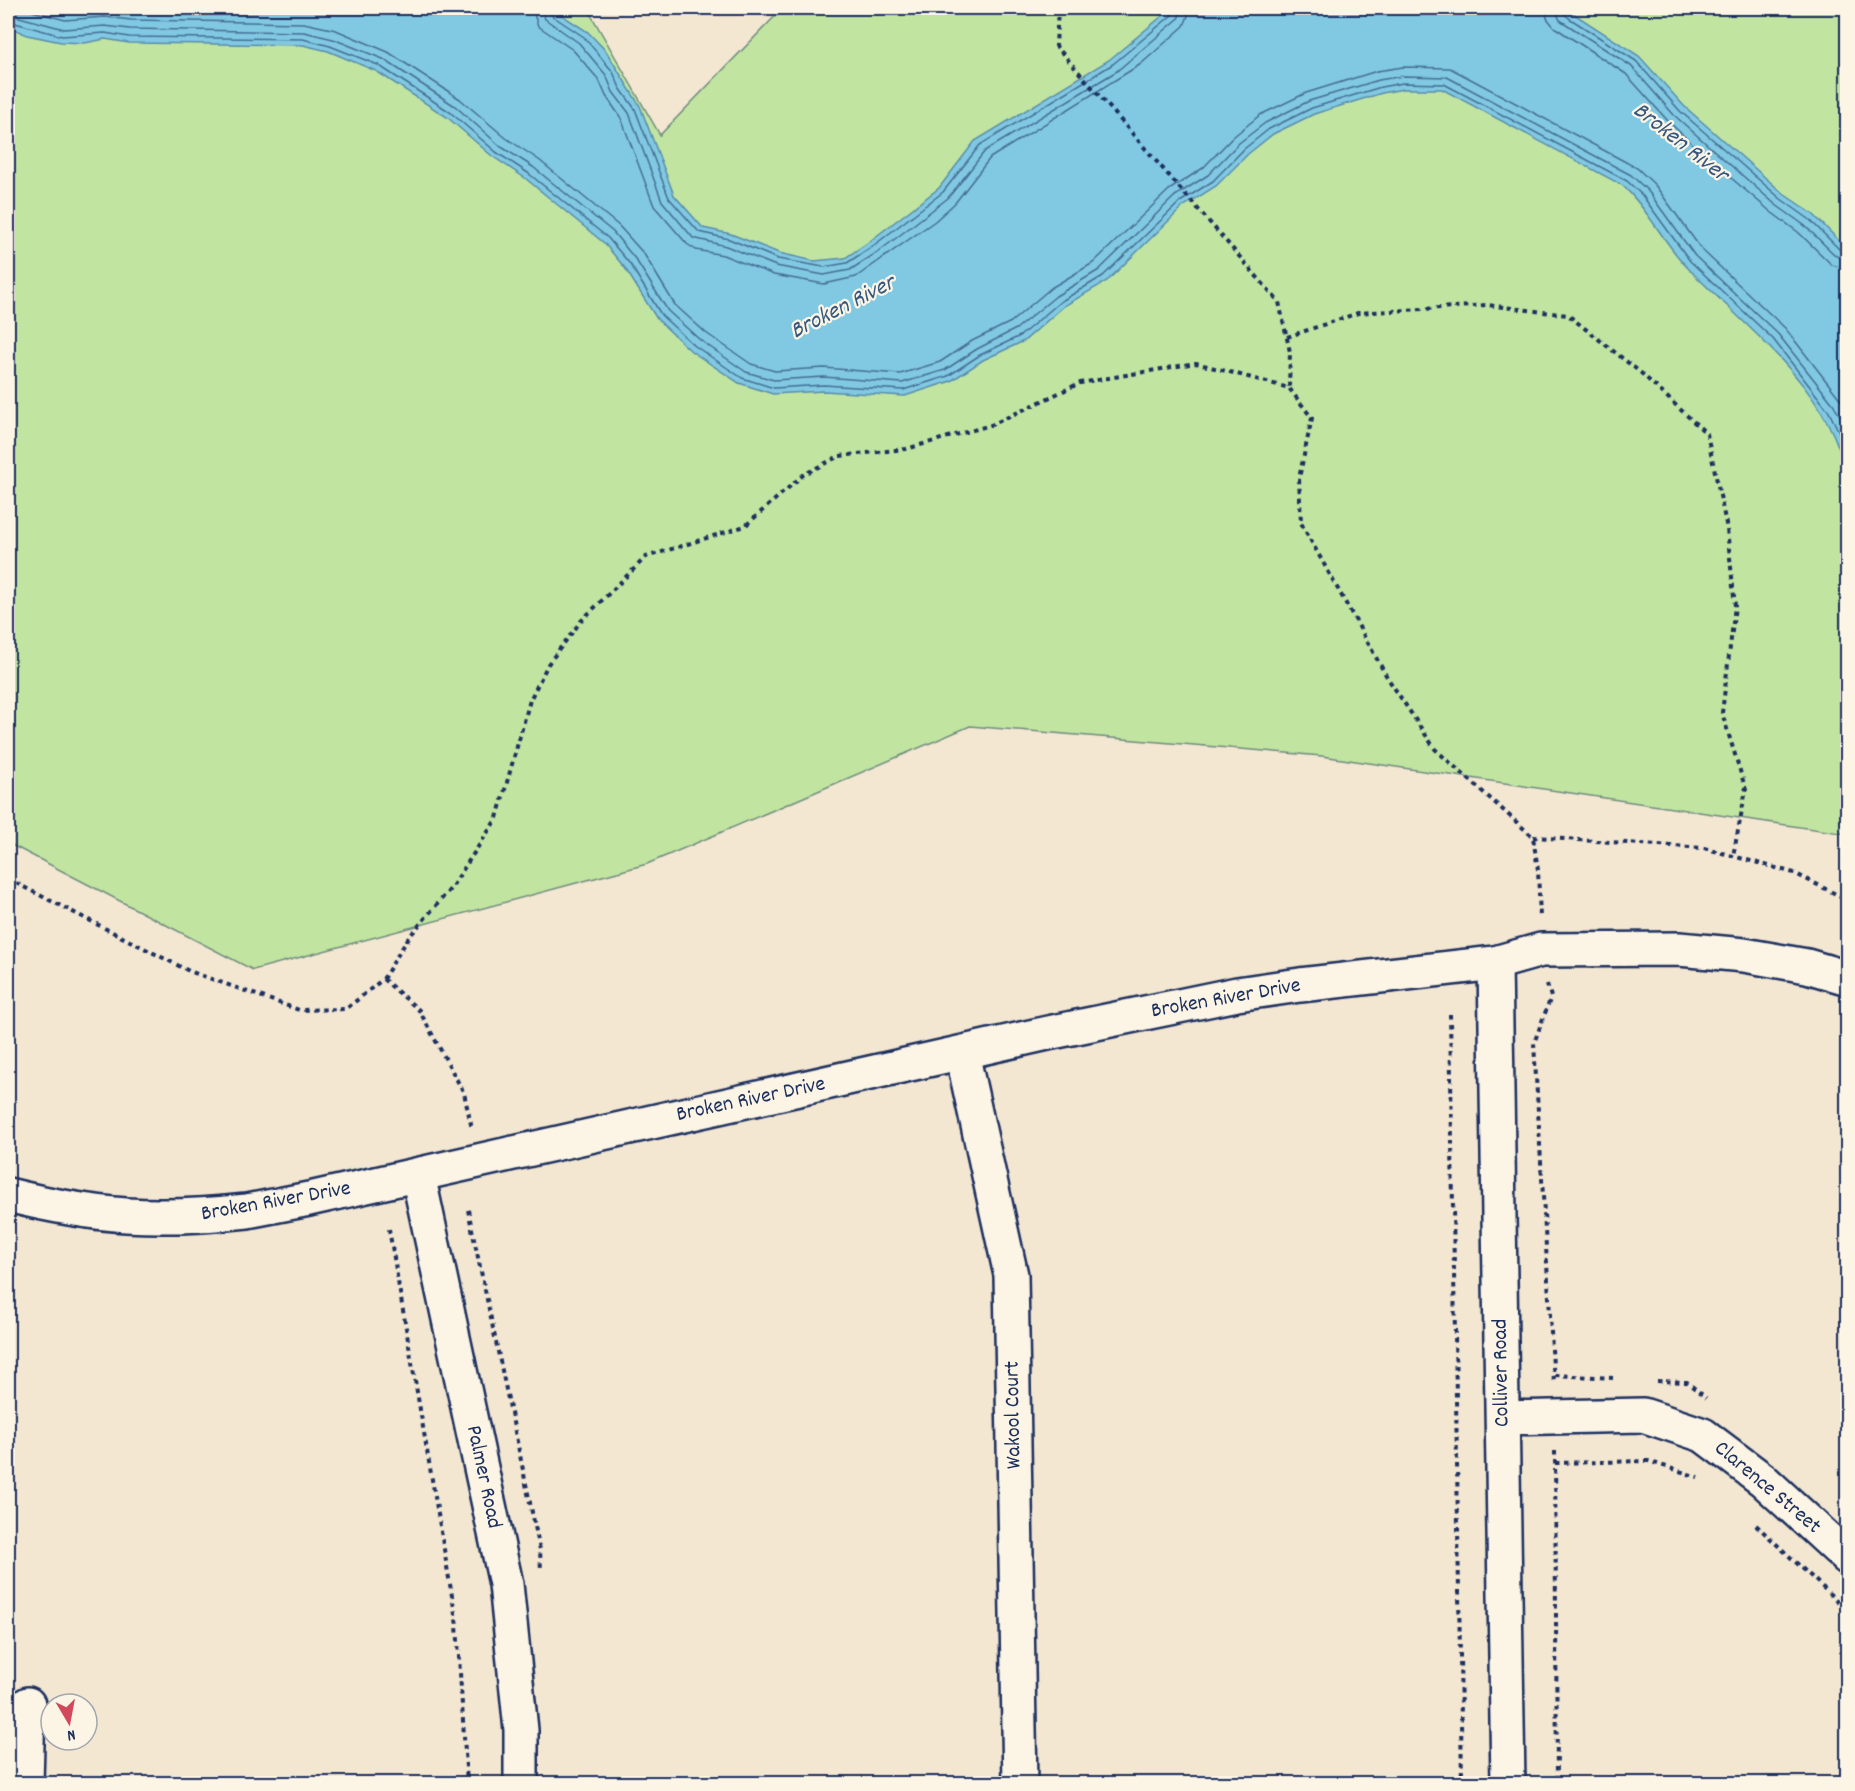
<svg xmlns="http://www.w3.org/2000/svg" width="1855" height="1791" viewBox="0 0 1855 1791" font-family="Dekko,sans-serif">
	<rect width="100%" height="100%" fill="#f3e7d1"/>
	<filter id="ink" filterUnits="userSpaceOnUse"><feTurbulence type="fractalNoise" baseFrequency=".0167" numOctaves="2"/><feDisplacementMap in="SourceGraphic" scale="12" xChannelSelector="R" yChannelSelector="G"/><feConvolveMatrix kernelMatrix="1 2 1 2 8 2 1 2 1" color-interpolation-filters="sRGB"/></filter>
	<g filter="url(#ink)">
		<!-- green -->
		<polygon fill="#c1e5a0" stroke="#6e8a7f" stroke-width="1.5" points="8,8 587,8 660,135 783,8 1847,8 1847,834 1322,756 970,726 647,864 253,970 8,843"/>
		<!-- water -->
		<path fill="#81c9e2" stroke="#588bad" stroke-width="1.5" d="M 8,8 L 551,8 L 588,32 L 606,51 L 640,106 L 674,195 L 703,228 L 731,234 L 779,253 L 814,261 L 845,258 L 870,241 L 939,188 L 975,141 L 1109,60 L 1172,8 L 1565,8 L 1639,56 L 1684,106 L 1785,195 L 1813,214 L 1847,249 L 1847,485 C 1839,395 1746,328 1687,267 C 1663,242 1648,209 1622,185 L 1442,89 L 1403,89 L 1382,93 L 1314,114 L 1273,134 L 1248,154 L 1216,186 L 1184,206 L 1107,281 L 1064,306 L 1024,341 L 983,360 L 951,381 L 905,396 L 824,391 L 773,394 L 739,383 L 691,351 L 657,319 L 625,268 L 604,243 L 525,178 L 492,156 L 447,117 L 376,71 L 328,51 L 303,45 L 129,43 L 105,39 L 85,43 L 61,42 L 27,35 L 8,26 Z"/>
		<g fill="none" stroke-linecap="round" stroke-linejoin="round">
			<!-- shore -->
			<g stroke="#446d93" stroke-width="1.5">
				<polyline points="21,8 65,20 105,17 131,20 304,23 336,30 388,52 460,99 506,138 539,160 619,226 644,254 675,305 706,333 751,364 775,371 824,368 900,374 940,362 972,341 1011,322 1051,288 1093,263 1169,190 1203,168 1233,137 1260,115 1306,93 1377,71 1403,67 1450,68 1637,168 1655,185 1702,250 1785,328 1848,409"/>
				<polyline points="532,8 538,26 573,50 599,80 606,96 621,118 654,206 687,244 696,250 723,255 774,275 824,284 856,277 935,221 955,203 990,158 1141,64 1184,26 1191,8"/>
				<polyline points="541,8 545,19 579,43 606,75 613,92 629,113 662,201 693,238 726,246 776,266 824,275 850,270 878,252 948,198 985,151 1117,71 1178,19 1182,8"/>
				<polyline points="549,8 551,15 584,37 613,72 620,88 635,109 669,198 699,232 729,239 778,259 824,267 847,263 873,246 943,192 980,145 1113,64 1172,15 1175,8"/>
				<polyline points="1545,8 1547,18 1554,27 1626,74 1668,121 1703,154 1771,212 1798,232 1832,265 1848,269"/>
				<polyline points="1554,8 1560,20 1631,66 1674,115 1710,147 1776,205 1804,225 1836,256 1848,260"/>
				<polyline points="1562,8 1563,13 1569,18 1636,61 1680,111 1781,199 1809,219 1841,251 1848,253"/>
				<polyline points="8,14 64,29 105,26 130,29 304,32 333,39 383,59 455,106 500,146 533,167 613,232 636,260 668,311 700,340 746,372 774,380 824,377 902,383 945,370 977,349 1016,329 1056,296 1099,270 1175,196 1208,175 1239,143 1265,123 1309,101 1379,80 1403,76 1447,77 1631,175 1648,191 1695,256 1778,334 1834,405 1848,431"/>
				<polyline points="8,21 62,36 105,33 129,37 303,39 330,46 378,65 450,112 496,152 528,173 608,238 630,264 662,316 695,346 742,378 774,388 824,385 903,390 948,376 980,355 1020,336 1060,302 1103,276 1180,202 1213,181 1244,149 1269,129 1312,108 1381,87 1403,83 1444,84 1627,181 1642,195 1690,261 1773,339 1828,410 1848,450"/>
			</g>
			<!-- minor casing -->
			<g stroke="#1b2f5e" stroke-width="38">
				<g id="minor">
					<polyline points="1495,963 1508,1784"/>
					<polyline points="962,1053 1011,1275 1020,1784"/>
					<polyline points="418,1175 506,1584 521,1730 521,1784"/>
					<path d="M 8,1195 C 96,1217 156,1221 247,1211 L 309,1199 L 1048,1033 L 1237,994 L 1300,985 L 1495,963 L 1541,950 L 1679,949 L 1744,955 L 1807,966 L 1848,978"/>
					<polyline points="1503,1418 1643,1415 1703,1435 1763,1480 1848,1558"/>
					<polyline points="26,1784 28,1704"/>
				</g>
			</g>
			<!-- path -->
			<g stroke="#1b2f5e" stroke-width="4" stroke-dasharray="4.5 4.5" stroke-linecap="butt">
				<polyline points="1058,8 1056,46 1279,302 1290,352 1289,388"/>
				<polyline points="1287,337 1358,313 1487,305 1568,315 1641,373 1707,434 1727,529 1735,606 1722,713 1746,790 1733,856"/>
				<polyline points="1533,837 1704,848 1794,873 1848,900"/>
				<polyline points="8,879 189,971 299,1010 346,1009 383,979 409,937 451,888 497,818 530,700 548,664 581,621 646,557 745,526 803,475 839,456 906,449 991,425 1080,383 1196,363 1289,388 1312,418 1299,478 1301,523 1387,677 1435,749 1533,837 1538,870 1540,918"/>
				<polyline points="383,979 419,1010 464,1093 472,1129"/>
				<polyline points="1547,984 1551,997 1534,1043 1554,1383"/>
				<polyline points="1450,1014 1462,1784"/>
				<polyline points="468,1210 540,1550 541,1570"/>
				<polyline points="389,1229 457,1625 467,1784"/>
				<polyline points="1555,1375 1613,1378"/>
				<polyline points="1657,1381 1687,1382 1706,1398"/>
				<polyline points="1555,1451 1557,1784"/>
				<polyline points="1555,1463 1648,1461 1698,1477"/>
				<polyline points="1756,1525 1848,1611"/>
			</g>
			<!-- minor -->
			<use href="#minor" stroke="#fcf5e5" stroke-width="33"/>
		</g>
	</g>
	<g text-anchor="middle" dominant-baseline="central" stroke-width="4.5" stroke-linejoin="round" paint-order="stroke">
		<!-- street labels -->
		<g font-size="22" fill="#1b2f5e" stroke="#fcf5e5">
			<text transform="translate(1226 999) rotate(-10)">Broken River Drive</text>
			<text transform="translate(751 1100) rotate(-12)">Broken River Drive</text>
			<text transform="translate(276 1202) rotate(-10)">Broken River Drive</text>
			<text transform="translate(1502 1373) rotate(-91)">Colliver Road</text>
			<text transform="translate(1014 1415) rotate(-91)">Wakool Court</text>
			<text transform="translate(483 1477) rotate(78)">Palmer Road</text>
			<text transform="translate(1767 1488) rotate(40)">Clarence Street</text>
		</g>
		<!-- water labels -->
		<g font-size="24" font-style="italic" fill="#34567f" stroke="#fcf5e5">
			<text transform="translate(1680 143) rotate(38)">Broken River</text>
			<text transform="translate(843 308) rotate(-27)">Broken River</text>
		</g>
	</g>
	<!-- margin -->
	<rect width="1855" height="1791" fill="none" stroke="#fcf5e5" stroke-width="30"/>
	<rect x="15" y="15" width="1825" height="1761" fill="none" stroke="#1b2f5e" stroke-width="2" filter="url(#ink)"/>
	<!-- north arrow -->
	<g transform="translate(69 1722) rotate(170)"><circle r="28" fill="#fcf5e5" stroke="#a2a6af" stroke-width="1.5"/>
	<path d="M0-4.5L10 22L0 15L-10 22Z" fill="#d1495b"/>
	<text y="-9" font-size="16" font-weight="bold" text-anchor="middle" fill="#1b2f5e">N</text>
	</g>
</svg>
